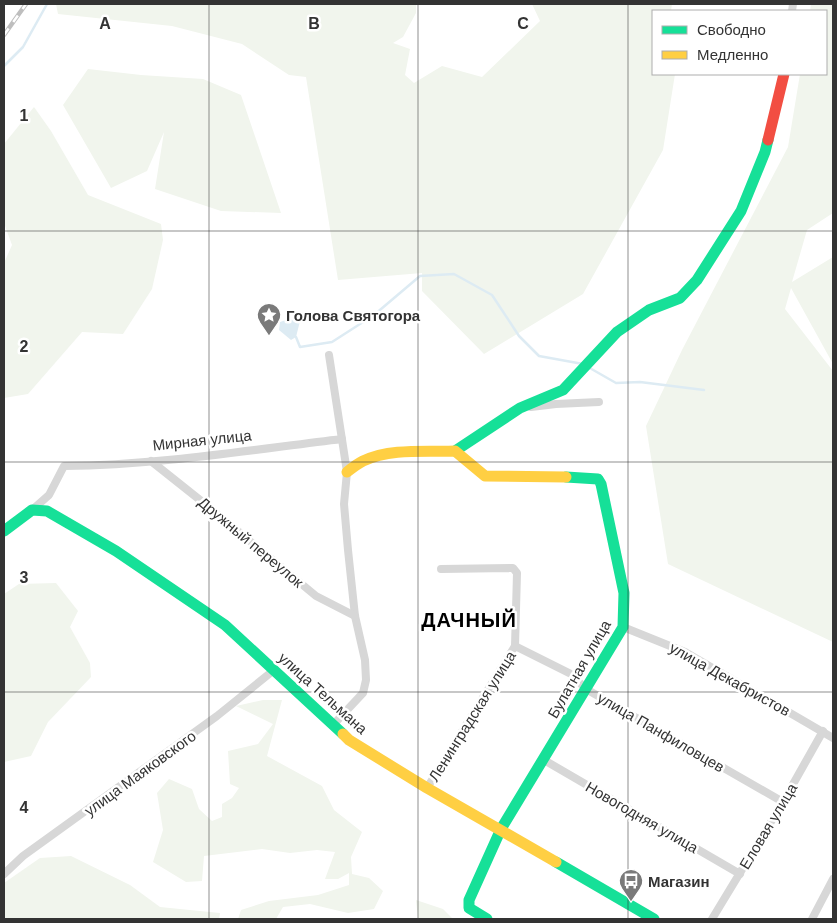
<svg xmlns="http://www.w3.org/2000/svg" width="837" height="923" viewBox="0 0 837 923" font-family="Arial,sans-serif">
	<rect width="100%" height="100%" fill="#fff"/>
	<!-- green -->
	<g fill="#f1f5ed">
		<polygon points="56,4 416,4 416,13 403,37 393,43 410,49 405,75 414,83 442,66 482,77 540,21 532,4 672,4 671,11 653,11 653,74 675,74 663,150 583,294 484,354 422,291 422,273 338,280 306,77 289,75 242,44 172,26 58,14"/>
		<polygon points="811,4 833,4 833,213 807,230 792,282 833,257 833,364 791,288 785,309 833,371 833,642 668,564 646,426 682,350 788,147 800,74 826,74 826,11 810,11"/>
		<polygon points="88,69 141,75 203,79 241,95 281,213 221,211 155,189 164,132 147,171 111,188 63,105"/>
		<polygon points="34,107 51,131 88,195 161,224 163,240 152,289 123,334 82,332 28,394 4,398 4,263 12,245 4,223 4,144"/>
		<polygon points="56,583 78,611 70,627 90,663 91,677 48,722 31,756 4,762 4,594 19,584"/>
		<polygon points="263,700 282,700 267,756 322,786 334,810 362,832 351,857 352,874 369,878 383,891 374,909 348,913 310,904 283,907 276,919 238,919 241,910 269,901 318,895 349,885 349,873 338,879 325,879 335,852 317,850 290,853 262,849 204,856 202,881 186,882 153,862 163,830 157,793 169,779 192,789 199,809 212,821 222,817 222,804 232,798 239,788 230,784 228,751 258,744 273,724 236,706"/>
		<polygon points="71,856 130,885 160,907 220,913 219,919 4,919 4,883 40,858"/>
		<polygon points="416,900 443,909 453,919 418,919"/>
	</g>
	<!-- water -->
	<polygon fill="#ddebf3" points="289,319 300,321 296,337 291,340 279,330 280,322"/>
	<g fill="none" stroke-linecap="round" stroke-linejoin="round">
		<!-- stream -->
		<g stroke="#ddebf3" stroke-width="2.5">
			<polyline points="4,66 23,47 47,4"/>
			<polyline points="296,337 300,347 332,342 374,315 420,276 454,274 492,295 519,336 539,356 583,364"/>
			<polyline points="588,367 616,383 640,382 704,390"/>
		</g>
		<!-- street -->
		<g stroke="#d7d7d7" stroke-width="8">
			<polyline points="792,11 793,4"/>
			<polyline points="329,355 347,472 344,504 348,550 355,616 365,660 366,680 363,693 333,725"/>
			<polyline points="531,407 556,404 599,402"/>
			<polyline points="151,461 215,512 316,596 355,616"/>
			<path d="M 32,510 L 49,495 L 64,466 C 157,465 250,450 342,439"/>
			<polyline points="623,627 685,652 833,738"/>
			<polyline points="515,646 571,674 586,689 783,802"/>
			<polyline points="544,760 740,874"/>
			<polyline points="427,788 515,646 517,573 513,568 441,569"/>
			<polyline points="4,874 23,856 217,716 274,670"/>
			<polyline points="712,919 783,802 823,731"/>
			<polyline points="812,919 833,879"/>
		</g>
		<!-- fast -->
		<g stroke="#16e098" stroke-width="11">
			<polyline points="455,451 520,408 563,390 617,332 649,310 680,298 697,280 741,211 765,152 768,140"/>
			<polyline points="4,531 32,510 47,511 116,551 225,625 343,734"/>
			<polyline points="556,862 654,919"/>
			<polyline points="487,919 469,908 469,900 501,829 623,627 624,593 601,484 598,479 566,477"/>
		</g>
		<!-- slow -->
		<g stroke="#ffcf43" stroke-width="11">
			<path d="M 347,472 C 352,468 357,464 363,461 C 391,448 425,452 455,451 L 485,476 L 566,477"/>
			<polyline points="343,734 349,740 427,788 556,862"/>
		</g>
		<!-- jam -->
		<polyline stroke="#f24e42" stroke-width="11" points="768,140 784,74"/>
		<!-- rail casing -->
		<g stroke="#bebebe" stroke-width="4.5">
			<polyline id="rail" points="4,35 26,4"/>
		</g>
		<!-- rail -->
		<use href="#rail" stroke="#fff" stroke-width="2.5" stroke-dasharray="8" stroke-linecap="butt"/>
	</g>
	<!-- grid -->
	<path fill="none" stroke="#333" stroke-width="1" stroke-opacity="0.55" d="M 209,4 L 209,919M 418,4 L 418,919M 628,4 L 628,919M 4,231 L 833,231M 4,462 L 833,462M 4,692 L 833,692"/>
	<!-- icons -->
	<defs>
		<g id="sight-pin" transform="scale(1.25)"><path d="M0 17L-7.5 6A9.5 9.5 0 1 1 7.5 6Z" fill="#7a7a7a" stroke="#fff"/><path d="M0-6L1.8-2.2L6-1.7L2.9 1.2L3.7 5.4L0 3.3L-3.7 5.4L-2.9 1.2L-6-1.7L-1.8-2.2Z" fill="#fff"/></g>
		<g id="bus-pin" transform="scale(1.25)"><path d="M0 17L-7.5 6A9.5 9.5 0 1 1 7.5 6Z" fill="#7a7a7a" stroke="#fff"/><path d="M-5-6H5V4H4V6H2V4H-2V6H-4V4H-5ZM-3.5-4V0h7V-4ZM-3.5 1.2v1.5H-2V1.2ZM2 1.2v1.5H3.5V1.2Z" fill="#fff"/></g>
	</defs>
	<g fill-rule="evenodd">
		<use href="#sight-pin" x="269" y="315"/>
		<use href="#bus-pin" x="631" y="881"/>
	</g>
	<g text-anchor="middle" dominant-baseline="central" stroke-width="5" stroke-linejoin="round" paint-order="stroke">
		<!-- poi labels -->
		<g font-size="15" font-weight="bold" fill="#333" stroke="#fff" text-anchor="start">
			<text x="286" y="315">Голова Святогора</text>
			<text x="648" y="881">Магазин</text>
		</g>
		<!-- street labels -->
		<g font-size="15" fill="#333" stroke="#fff">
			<text transform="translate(202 440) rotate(-6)">Мирная улица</text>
			<text transform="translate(251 542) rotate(40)">Дружный переулок</text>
			<text transform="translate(579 669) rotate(-60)">Булатная улица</text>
			<text transform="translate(730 679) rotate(29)">улица Декабристов</text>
			<text transform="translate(323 693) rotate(42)">улица Тельмана</text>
			<text transform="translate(472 716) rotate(-58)">Ленинградская улица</text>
			<text transform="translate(661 732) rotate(30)">улица Панфиловцев</text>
			<text transform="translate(140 773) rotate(-36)">улица Маяковского</text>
			<text transform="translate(642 817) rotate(30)">Новогодняя улица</text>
			<text transform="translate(768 826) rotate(-59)">Еловая улица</text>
		</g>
		<!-- district labels -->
		<g font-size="20" font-weight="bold" letter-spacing="1" fill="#000" stroke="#fff">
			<text x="469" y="620">ДАЧНЫЙ</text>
		</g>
	</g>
	<g font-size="16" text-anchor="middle" font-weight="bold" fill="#333" stroke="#fff" stroke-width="5" stroke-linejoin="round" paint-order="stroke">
		<text x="105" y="29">A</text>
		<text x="314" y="29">B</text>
		<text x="523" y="29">C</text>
		<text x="24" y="121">1</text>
		<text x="24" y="352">2</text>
		<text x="24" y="583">3</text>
		<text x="24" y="813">4</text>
	</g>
	<!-- border -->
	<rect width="837" height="923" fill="none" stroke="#333333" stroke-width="10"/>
	<!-- legend -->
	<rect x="652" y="10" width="175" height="65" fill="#ffffff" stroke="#adadad"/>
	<rect x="662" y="26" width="25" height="8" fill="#16e098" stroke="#adadad"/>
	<text x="697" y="35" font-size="15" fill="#333333">Свободно</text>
	<rect x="662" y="51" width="25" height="8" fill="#ffcf43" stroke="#adadad"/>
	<text x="697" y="60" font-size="15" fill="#333333">Медленно</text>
</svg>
